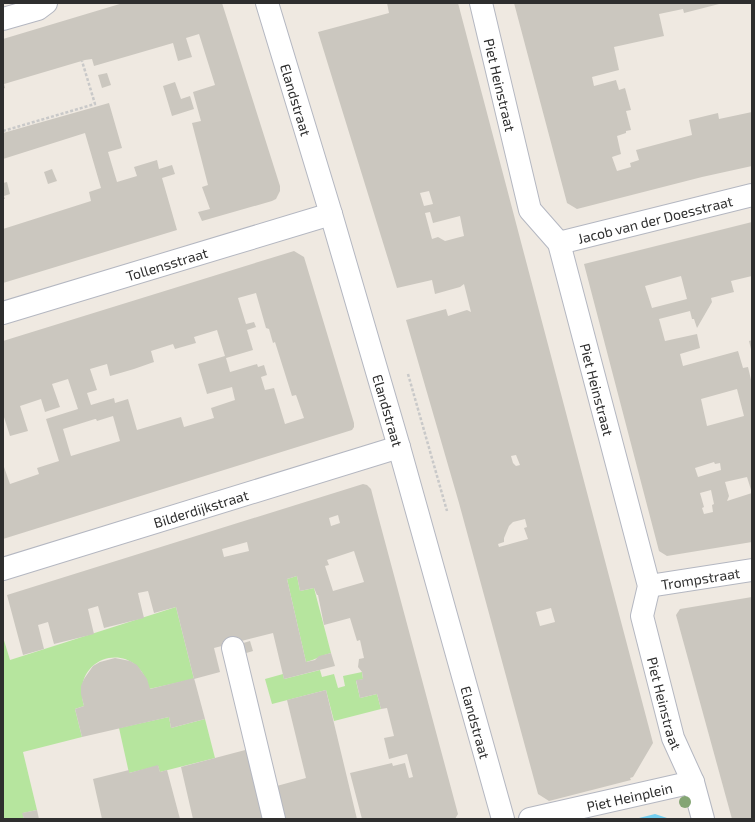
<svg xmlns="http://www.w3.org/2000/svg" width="755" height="822" viewBox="0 0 755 822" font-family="'Exo 2',sans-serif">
	<rect width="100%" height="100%" fill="#efe9e1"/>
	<!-- green -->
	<g fill="#b6e59e">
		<path d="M 297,576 L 300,591 L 314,588 L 331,653 C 322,655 315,660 306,662 L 287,579 Z"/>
		<path d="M 176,607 L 194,679 L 149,689 C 138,637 69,654 84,706 L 75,709 L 82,737 L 23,752 L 37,810 L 23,813 L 24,819 L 3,819 L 3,637 L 10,660 Z"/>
		<polygon points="320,670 322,677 334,674 338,688 345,686 343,676 362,672 363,679 356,681 360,698 377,694 381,709 334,721 326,690 272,704 265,679 283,674 284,679"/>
		<polygon points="169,717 171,728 205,719 215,758 160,772 158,766 129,773 119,728"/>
	</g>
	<!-- water -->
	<polygon fill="#75cff0" points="655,814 670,819 635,819"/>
	<!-- building -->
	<g fill="#cbc7bf" fill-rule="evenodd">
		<polygon points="123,3 222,3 280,186 280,191 276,199 272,201 202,221 198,212 210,209 202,187 208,185 192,123 201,121 193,92 215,85 199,34 186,38 192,57 178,61 173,43 94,66 92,59 85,60 4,84 5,88 3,89 3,39"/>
		<path d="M 387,3 L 458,3 L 653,743 L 633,777 L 630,778 L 631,780 L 549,801 L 538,794 L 459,503 L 406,320 L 446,309 L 448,316 L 467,310 L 471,312 L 464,284 L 460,287 L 435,294 L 432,280 L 397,288 L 318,32 L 389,13 ZM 429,191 L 433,204 L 424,206 L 420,193 ZM 430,212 L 433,223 L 460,216 L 464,236 L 445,241 L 438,237 L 432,239 L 425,213 ZM 516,455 L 520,465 L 516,466 L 513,463 L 511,456 ZM 525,519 L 527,527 L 524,528 L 528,539 L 499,547 L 498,544 L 504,542 L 504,538 L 509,526 L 513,522 ZM 551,608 L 555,622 L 540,626 L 536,612 Z"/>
		<polygon points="514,3 723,3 684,13 683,9 659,14 664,36 614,47 619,70 592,77 594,86 616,80 619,90 625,88 631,110 626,111 631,130 626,131 626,133 617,136 621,154 612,157 617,171 631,167 630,163 639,160 636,150 692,135 689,120 718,113 719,119 752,112 752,166 702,177 577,209 567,203"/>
		<polygon points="107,73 111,85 102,88 98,75"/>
		<polygon points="175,82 181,99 190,96 194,109 172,116 163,86"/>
		<polygon points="109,103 122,148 108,152 117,182 137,176 134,167 157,160 159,169 172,165 175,174 162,178 177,230 3,283 3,229 91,201 89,192 101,188 85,133 3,159 3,133"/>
		<polygon points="52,169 57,181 48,184 44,172"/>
		<polygon points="7,182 10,194 4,196 5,199 3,199 3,183"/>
		<path d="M 752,222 L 752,276 L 731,281 L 734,292 L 711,298 L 712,302 L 697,328 L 694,319 L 692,319 L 690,311 L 659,319 L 665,341 L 697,334 L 700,348 L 680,354 L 683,366 L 738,351 L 743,368 L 748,367 L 752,384 L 752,542 L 667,556 L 659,551 L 584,264 ZM 681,276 L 687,299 L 652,308 L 645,286 ZM 737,389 L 744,416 L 707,426 L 701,399 ZM 714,462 L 715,464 L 720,463 L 721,470 L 698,477 L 695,468 ZM 747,477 L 752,493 L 727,501 L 729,496 L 725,482 ZM 711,490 L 714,504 L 712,505 L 713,512 L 704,514 L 702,508 L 704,507 L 700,493 Z"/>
		<path d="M 294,251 L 304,257 L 354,423 L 354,427 L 352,430 L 3,539 L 3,467 L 4,467 L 10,484 L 39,474 L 37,468 L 59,461 L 46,419 L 78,409 L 68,379 L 52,384 L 60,407 L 45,412 L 41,399 L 20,406 L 28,431 L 10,436 L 3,414 L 3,341 ZM 256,293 L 266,328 L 269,329 L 273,343 L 275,342 L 292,396 L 296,395 L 304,418 L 285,424 L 274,388 L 265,390 L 261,377 L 267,375 L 264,365 L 258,367 L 257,364 L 230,372 L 226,358 L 253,350 L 247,330 L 256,327 L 254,322 L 246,324 L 238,298 ZM 217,330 L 225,356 L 198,364 L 207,394 L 232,387 L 235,400 L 211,408 L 214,418 L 184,427 L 181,417 L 137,430 L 128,399 L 115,403 L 114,398 L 91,405 L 87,393 L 97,390 L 90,369 L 107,364 L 110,376 L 134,369 L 154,362 L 151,351 L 173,344 L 175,349 L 196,343 L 194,337 ZM 113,416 L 120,441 L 71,456 L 63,429 L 95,419 L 96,419 L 97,421 Z"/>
		<polygon points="752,340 752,349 751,349 749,341"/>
		<path d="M 363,484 L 367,485 L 371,489 L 377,512 L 458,814 L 455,819 L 362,819 L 350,773 L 392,763 L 393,766 L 405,763 L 409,778 L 413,777 L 407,754 L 389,759 L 384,738 L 394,736 L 387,708 L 381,709 L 377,694 L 360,698 L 356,680 L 363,679 L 362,672 L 358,667 L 359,659 L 364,658 L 360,640 L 357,641 L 350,618 L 324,625 L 318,595 L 317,595 L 314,588 L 300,591 L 297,576 L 287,579 L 306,662 L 315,660 L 319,656 L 331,653 L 335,666 L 284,679 L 273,633 L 214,648 L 220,672 L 194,679 L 176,607 L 154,613 L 148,591 L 138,593 L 144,618 L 104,628 L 98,606 L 88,609 L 94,634 L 54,644 L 48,622 L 38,625 L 44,649 L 23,655 L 7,595 ZM 338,515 L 340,523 L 331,526 L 329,518 ZM 247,542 L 249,551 L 224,557 L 222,549 ZM 354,551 L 364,582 L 333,591 L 325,566 L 329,565 L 327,560 Z"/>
		<polygon points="752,597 752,819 732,819 676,615 680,609"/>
		<polygon points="250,641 253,651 243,654 240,644"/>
		<polygon points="115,658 130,661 137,665 147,679 150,689 194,678 205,719 171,728 169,717 82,737 75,709 84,706 81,694 81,686 84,679 93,666 100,662"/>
		<polygon points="326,690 357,819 274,819 273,787 306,778 287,700"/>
		<polygon points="249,749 267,819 193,819 181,767"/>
		<polygon points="158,765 160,772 167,770 180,819 102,819 93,779 129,770 129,773"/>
		<polygon points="37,810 39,819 24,819 22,813"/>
	</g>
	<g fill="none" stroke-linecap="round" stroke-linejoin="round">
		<!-- minor casing -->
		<g stroke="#b4b7c1" stroke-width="24">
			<g id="minor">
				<path id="s1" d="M 267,3 L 331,214 L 399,447 L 503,819"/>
				<path id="s2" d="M 481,3 L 530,210 L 559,243 L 649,586 L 642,616 L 673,738 L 693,782 L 703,819"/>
				<polyline points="3,19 38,9 46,3"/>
				<path id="s3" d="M 559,243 L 752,195"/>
				<path id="s4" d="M 3,313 L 331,214"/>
				<path id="s5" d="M 3,569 L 399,447"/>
				<path id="s6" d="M 649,586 L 752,570"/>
				<polyline points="233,648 274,819"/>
				<path id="s7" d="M 530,819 L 693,782"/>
			</g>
		</g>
		<!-- path -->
		<g stroke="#c9c9c9" stroke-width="2.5" stroke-dasharray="3 2" stroke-linecap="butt">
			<polyline points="3,131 95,104 82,61"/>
			<polyline points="408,374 447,511"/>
		</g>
		<!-- minor -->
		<use href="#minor" stroke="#fff" stroke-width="22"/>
	</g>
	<!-- trees -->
	<circle fill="#84a574" cx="685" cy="802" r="6"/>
	<g text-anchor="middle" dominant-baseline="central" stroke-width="3.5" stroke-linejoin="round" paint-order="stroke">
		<!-- street labels -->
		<g font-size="14" fill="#2e2e2e" stroke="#fff">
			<text stroke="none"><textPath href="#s2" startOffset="84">Piet Heinstraat</textPath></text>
			<text stroke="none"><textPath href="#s1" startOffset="101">Elandstraat</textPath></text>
			<text stroke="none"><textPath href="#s3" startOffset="99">Jacob van der Doesstraat</textPath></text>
			<text stroke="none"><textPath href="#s4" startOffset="171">Tollensstraat</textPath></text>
			<text stroke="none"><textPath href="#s2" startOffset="408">Piet Heinstraat</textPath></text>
			<text stroke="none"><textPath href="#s1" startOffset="425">Elandstraat</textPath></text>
			<text stroke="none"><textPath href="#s5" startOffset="207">Bilderdijkstraat</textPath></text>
			<text stroke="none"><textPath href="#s6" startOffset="52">Trompstraat</textPath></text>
			<text stroke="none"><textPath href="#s2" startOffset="732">Piet Heinstraat</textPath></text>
			<text stroke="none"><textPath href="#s1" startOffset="749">Elandstraat</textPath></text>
			<text stroke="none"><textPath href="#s7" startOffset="102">Piet Heinplein</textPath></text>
		</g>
	</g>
	<!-- border -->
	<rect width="755" height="822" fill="none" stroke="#2e2e2e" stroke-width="8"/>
</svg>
